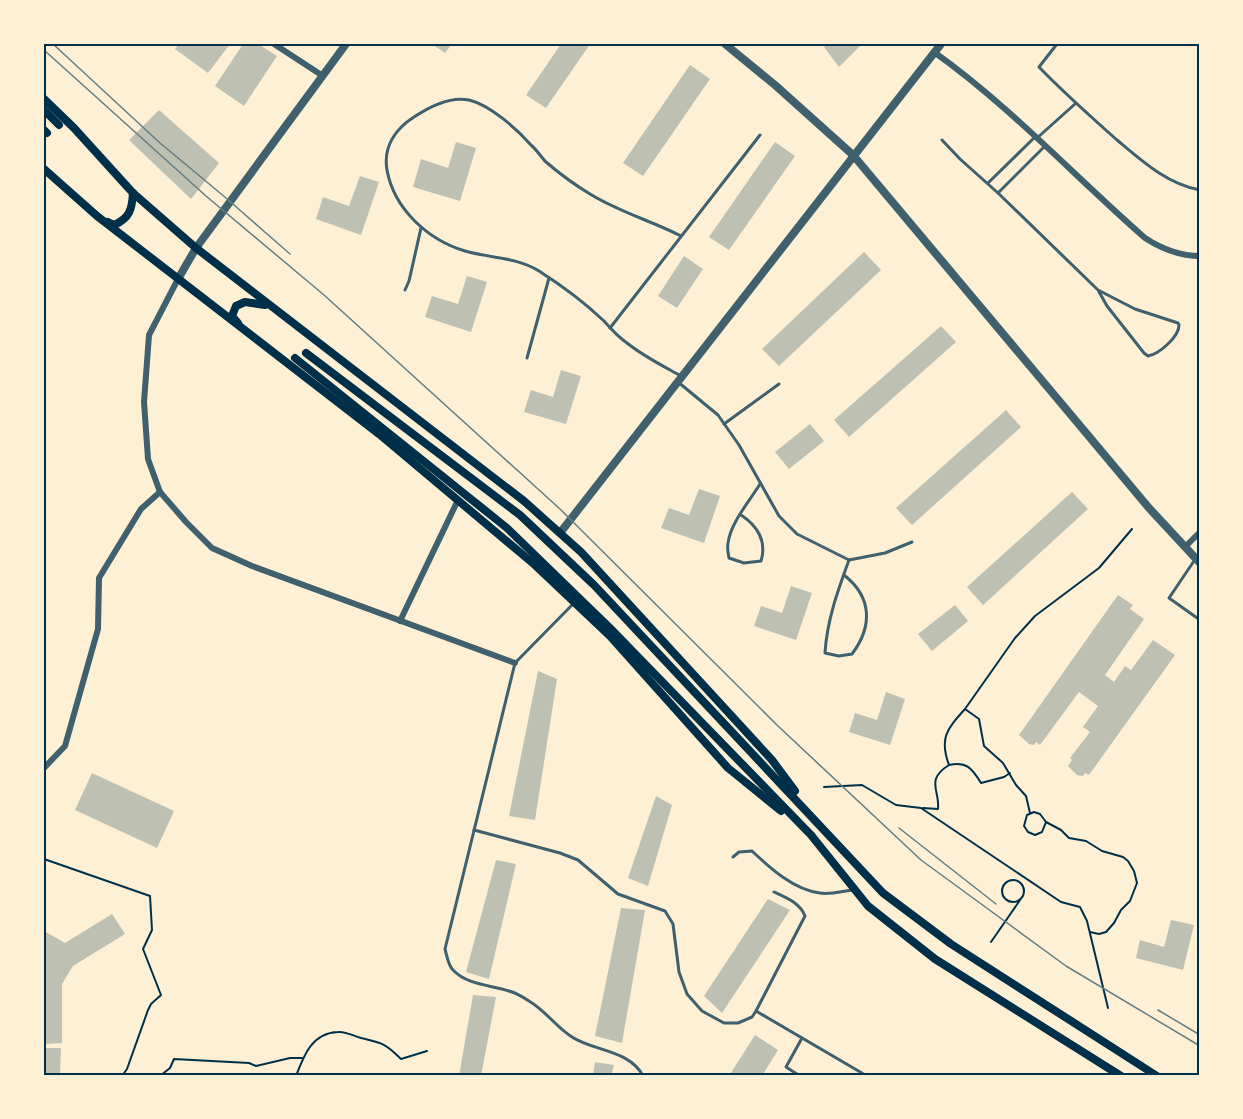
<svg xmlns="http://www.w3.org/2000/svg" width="1243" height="1119" viewBox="0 0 1243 1119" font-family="'Playfair Display',serif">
	<rect width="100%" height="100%" fill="#fdf0d5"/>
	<!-- building -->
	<g fill="#bec0b2">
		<polygon points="179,44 230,44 208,73 175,49"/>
		<polygon points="243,44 258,44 277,56 244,106 215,86"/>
		<polygon points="432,44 452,44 445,53"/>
		<polygon points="561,44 590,44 546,108 526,95"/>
		<polygon points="828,44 862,44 839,67 824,47"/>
		<polygon points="690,65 710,79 643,176 623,163"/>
		<polygon points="159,110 219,163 191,199 129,140"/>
		<polygon points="456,142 476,148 460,201 413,187 421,159 448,168"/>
		<polygon points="775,142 795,156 729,250 709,237"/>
		<polygon points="360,176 379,182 361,235 316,219 323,197 349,206"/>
		<polygon points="864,252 881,270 779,366 762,349"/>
		<polygon points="684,256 703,269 677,308 658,296"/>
		<polygon points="467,276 487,282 471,332 425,317 432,296 458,304"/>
		<polygon points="941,326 956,342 849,437 834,420"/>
		<polygon points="561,370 581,376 566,424 524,412 531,390 553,397"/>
		<polygon points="1006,410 1021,427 912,525 896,508"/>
		<polygon points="810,424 824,441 789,469 775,452"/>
		<polygon points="699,489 720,496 704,543 661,528 669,508 689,515"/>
		<polygon points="1072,492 1088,509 983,605 967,587"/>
		<polygon points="791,586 812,593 796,640 754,626 761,606 782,613"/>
		<polygon points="1118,595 1133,605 1130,609 1144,619 1105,675 1114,682 1125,666 1131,670 1153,640 1175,655 1089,775 1085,773 1083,776 1077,775 1068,766 1072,760 1070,758 1090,732 1083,727 1098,706 1079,692 1040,745 1036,742 1034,745 1029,744 1019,735"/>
		<polygon points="955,605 968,621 932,651 918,634"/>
		<polygon points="538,671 557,679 535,820 509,816"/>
		<polygon points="886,692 905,699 890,745 849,732 855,713 877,720"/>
		<polygon points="92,773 174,811 157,848 75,810"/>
		<polygon points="656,796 672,805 648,886 628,878"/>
		<polygon points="496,860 516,864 489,979 466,972"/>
		<polygon points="768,899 790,910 722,1013 704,996"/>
		<polygon points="621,908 645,910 622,1043 595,1036"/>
		<polygon points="112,914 125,934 73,966 62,984 62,1043 44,1044 44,931 65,943"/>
		<polygon points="1171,920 1194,925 1183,970 1136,958 1140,940 1164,947"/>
		<polygon points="473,995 496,997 481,1076 459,1076"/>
		<polygon points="755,1035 778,1050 762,1076 729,1076"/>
		<polygon points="44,1048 61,1048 60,1076 44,1076"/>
		<polygon points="595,1062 614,1065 611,1076 593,1076"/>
	</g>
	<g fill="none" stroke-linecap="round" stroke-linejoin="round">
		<!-- path -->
		<g stroke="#003049" stroke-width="2">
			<path d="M 965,709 C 947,729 939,738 949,765 C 966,761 972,768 981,783 L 1004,777 L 1010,773"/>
			<polyline points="824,787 862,785 896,805 921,808 1061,902 1080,907 1087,921 1108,1008"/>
			<path d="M 923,808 L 938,809 C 940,790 925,780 949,765"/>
			<polyline points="1030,813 1026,796 1016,785 1003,763 984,746 979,719 965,709 1015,638 1035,616 1099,568 1132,529"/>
			<polyline points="1046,822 1042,832 1035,835 1028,832 1024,826 1027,815 1034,812 1040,814 1046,822 1061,830 1069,838 1086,841 1102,851 1123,857 1128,861 1134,871 1137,883 1130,901 1121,910 1114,923 1106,932 1099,934 1090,932"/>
			<polyline points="44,859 150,896 152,930 143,949 161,995 151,1004 148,1010 127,1069 122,1076"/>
			<circle cx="1013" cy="891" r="11"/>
			<polyline points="991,942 1020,900"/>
			<polyline points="160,1076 170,1068 174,1059 249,1063 256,1066 290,1058 302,1058"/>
			<path d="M 296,1076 C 304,1055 312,1033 338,1032 C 345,1031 354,1036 361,1038 C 382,1043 385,1043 401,1059 L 427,1051"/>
		</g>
		<!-- service -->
		<g stroke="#3f606c" stroke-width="3">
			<path d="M 1057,44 L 1039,67 C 1064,93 1090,116 1117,140 C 1142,161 1167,184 1200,190"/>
			<polyline points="1037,138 1075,104"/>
			<path d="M 942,140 L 960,159 L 998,193 L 1098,290 L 1135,309 L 1178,323 L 1179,325 C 1179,337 1159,354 1148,356 L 1144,353 L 1107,306 L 1098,290"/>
			<polyline points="988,183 1035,137"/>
			<polyline points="998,193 1045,146"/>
			<path d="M 681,236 C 652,221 619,212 590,194 C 575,185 560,174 546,162 C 541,157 537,150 531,145 C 517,129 490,105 469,100 C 450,96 429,107 414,117 C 395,129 383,147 387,170 C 394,209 428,240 465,251 C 489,258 517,257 539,271 C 561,285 585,303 604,321 C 611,329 618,337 627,343 C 643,356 663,366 681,376"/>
			<polyline points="405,290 409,281 421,228"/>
			<polyline points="610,328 760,135"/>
			<polyline points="527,358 549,278"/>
			<polyline points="678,382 718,415 739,445 779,516 797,534 849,560 885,553 912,542"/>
			<polyline points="724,424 779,384"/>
			<path d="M 741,515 C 758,526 767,542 761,561 L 744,563 L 729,558 C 728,553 727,548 728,543 C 731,522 749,502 760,484"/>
			<polyline points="1194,561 1169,598 1200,620"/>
			<path d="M 844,575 C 872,597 873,626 852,654 L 839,656 L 825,653 C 827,620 838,590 849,560"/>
			<path d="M 573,604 L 515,663 L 445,949 C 447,956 448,965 453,970 C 467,985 491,985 509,991 C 516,993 523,997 529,1001 C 546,1011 556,1027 572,1037 C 593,1051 630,1050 643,1076"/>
			<polyline points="474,830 560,853 578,860 618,894 665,911 673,924 679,972 687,994 702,1011 724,1023 738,1023 752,1017 756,1011 867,1076"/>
			<path d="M 733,857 L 739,852 L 752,851 C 770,868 794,890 820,893 C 830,895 843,891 853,890"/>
			<path d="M 756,1011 L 805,916 C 800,903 787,898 774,892"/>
			<polyline points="800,1076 786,1067 802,1038"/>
		</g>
		<!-- minor -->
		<g stroke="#3f606c" stroke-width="6">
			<polyline points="274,44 323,76"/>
			<path d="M 934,52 C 1011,107 1074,176 1145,238 C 1162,249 1179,256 1200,256"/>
			<polyline points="178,279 149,335 144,402 148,459 160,492 186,522 212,548 252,566 515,663"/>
			<polyline points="1185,547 1200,532"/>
			<polyline points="400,621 458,500"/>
			<polyline points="44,768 65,746 98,629 99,578 141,509 160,492"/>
		</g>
		<!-- tertiary -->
		<g stroke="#3f606c" stroke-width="8">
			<polyline points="725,44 775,85 853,155 1149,508 1200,563"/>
			<polyline points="178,279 196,248 346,44"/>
			<polyline points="560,533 941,44"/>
		</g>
		<!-- secondary -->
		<g stroke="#003049" stroke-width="8">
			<polyline points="44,99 74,128 133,193 196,248 524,501 581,552 772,760 795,791"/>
			<polyline points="44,110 59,125"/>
			<polyline points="44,130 47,133"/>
			<polyline points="44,169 97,216 379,434 535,565 610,636 728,768 781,811"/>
			<path d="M 108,222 L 114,225 C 130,218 132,209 133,193"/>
			<polyline points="238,323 232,316 236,306 245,302 265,305"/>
			<polyline points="306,353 520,515 594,585 883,893 951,944 1157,1076"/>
			<polyline points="295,358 507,528 610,628 811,835 868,906 935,959 1121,1076"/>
		</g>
		<!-- tram -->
		<g stroke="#657d81" stroke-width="1.5">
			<polyline points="53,44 160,143 226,198 290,254"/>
			<polyline points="44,50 206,196 324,295 560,509 778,726 921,860 1066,966 1200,1046"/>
			<polyline points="899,828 996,904"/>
			<polyline points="1158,1010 1200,1035"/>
		</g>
	</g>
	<!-- border -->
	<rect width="1243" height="1119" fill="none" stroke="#fdf0d5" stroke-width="90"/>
	<rect x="45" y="45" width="1153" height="1029" fill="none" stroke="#003049" stroke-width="2"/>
</svg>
